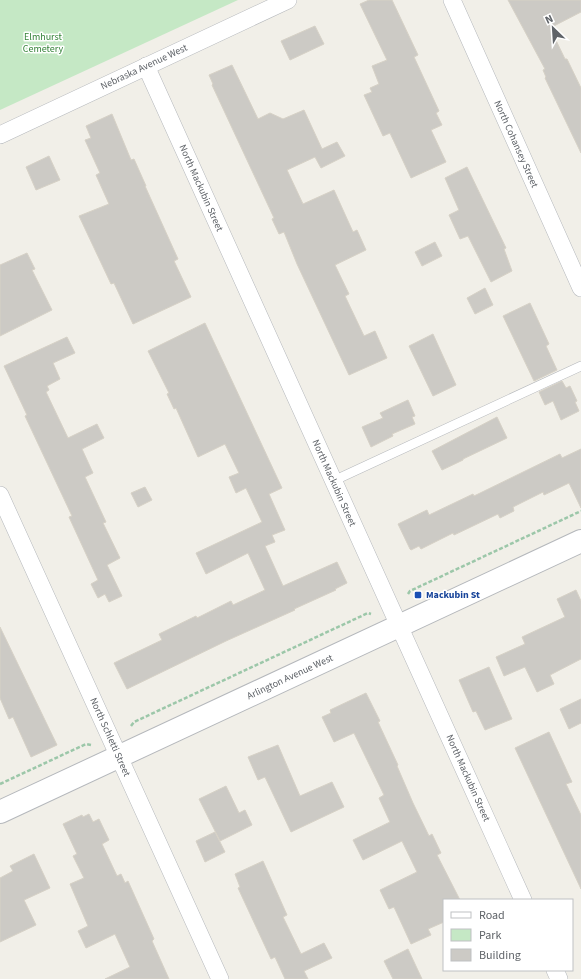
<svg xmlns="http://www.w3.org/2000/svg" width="581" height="979" viewBox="0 0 581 979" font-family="'Source Sans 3',sans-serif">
	<rect width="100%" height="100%" fill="#f1efe8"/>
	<!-- green -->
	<polygon fill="#c5e8c5" points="0,0 238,0 0,110"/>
	<!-- building -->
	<g fill="#cccac5" stroke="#d6d1c6">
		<polygon points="369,0 392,0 418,55 414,57 439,111 436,113 442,125 431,130 446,162 411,178 390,133 383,136 364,95 372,92 370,88 379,84 372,66 387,60 360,4"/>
		<polygon points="508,0 581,0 581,12 550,28 565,59 567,59 581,88 581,153 545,78 546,77 543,70 545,69"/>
		<polygon points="315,26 324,44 290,60 281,41"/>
		<polygon points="232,65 258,119 270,113 283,119 304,110 322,149 337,142 345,156 321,168 315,157 287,170 303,204 334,190 353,232 357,230 366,250 335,265 349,294 345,296 364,336 375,331 387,358 349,375 297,264 284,232 279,234 272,219 274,218 212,85 213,84 209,75"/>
		<polygon points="112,114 131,160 134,159 146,186 145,186 178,259 174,261 191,297 133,324 114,283 111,284 79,216 109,204 96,175 100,173 85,140 91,138 86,126"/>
		<polygon points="49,156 60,180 36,190 26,167"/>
		<polygon points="467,167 506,248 504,249 512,271 491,282 468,236 460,239 449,215 459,210 445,178"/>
		<polygon points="435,242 442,256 422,266 415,252"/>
		<polygon points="27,253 35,269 32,270 52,310 0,336 0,265"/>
		<polygon points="485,288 493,305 475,314 467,298"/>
		<polygon points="530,303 549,344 546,346 557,370 534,381 503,316"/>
		<polygon points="205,323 282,488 269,494 285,530 272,535 275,542 265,546 283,586 337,562 347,583 335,589 336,590 294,609 295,610 226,641 127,689 114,663 162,640 159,634 196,616 197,618 231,601 233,605 265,590 248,553 206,574 196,553 262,522 246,488 236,493 229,477 239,473 225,444 198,457 176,408 174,409 167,394 169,393 148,351"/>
		<polygon points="433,334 456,385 433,396 409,346"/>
		<polygon points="67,337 75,353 53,363 60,379 47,386 49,390 46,392 68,438 97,424 104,438 82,449 93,473 85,477 106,522 103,523 120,558 107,565 122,596 109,602 105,594 98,598 91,584 98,580 69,517 72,516 25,416 27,415 4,366"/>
		<polygon points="562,381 566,388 570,386 577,401 575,402 579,411 561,420 553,401 545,405 539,392"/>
		<polygon points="408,400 415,416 412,417 415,424 392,434 393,436 371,447 362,427 383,418 380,413"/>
		<polygon points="497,417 507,438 463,459 463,460 442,470 432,451"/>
		<polygon points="581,449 581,508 569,483 544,495 543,492 513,507 514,511 500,518 498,514 454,535 453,533 421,549 419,546 411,550 410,549 398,524 427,510 429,515 473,494 474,496 560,454 562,458"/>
		<polygon points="145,487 152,500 138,507 131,493"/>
		<polygon points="576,590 581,601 581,659 550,675 554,684 537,692 525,667 504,676 496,657 525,644 522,637 565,617 557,599"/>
		<polygon points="0,627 57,745 31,757 13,717 9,719 0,698"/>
		<polygon points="489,667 512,719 485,730 476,711 473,712 459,680"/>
		<polygon points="366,693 380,721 378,722 398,765 397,766 413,803 429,836 432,834 441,853 437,855 460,900 444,900 444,922 428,929 431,935 411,944 394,907 389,909 380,890 417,872 402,841 363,860 353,840 390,822 379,798 384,795 354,733 334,742 322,717 331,713 330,710"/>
		<polygon points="581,699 581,723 569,729 560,709"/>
		<polygon points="549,732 572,782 566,784 581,815 581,889 515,748"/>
		<polygon points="278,745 300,796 332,782 344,807 291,832 265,777 258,780 248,757"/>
		<polygon points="226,786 239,813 245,810 252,825 220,841 199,799"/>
		<polygon points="89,814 93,822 99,819 109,840 102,844 117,876 121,874 125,883 128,881 154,939 152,941 169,979 105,979 130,967 115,934 86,948 78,931 88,926 70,884 84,878 73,856 77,854 63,824 82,815 83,817"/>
		<polygon points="215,832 225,852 205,862 196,841"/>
		<polygon points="34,854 50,888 24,900 36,925 0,942 0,878 13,871 10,866"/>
		<polygon points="263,861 287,915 283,917 301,954 324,943 332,958 304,971 308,979 285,979 275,957 271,959 238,888 240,887 235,874"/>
		<polygon points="408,949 422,979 393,979 384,961"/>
	</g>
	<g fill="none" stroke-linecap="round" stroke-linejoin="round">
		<!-- service casing -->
		<g stroke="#b5b8bc" stroke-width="10">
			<polyline id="service" points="333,481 581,366"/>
		</g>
		<!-- minor casing -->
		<g stroke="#b5b8bc" stroke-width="18">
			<g id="minor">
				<polyline points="452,0 581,288"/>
				<polyline points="146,66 523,900"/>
				<polyline points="0,135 288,0"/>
				<polyline points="0,495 220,979"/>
				<polyline points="555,970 559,979"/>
			</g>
		</g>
		<!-- tertiary casing -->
		<g stroke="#b5b8bc" stroke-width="24">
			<polyline id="tertiary" points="0,812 581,541"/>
		</g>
		<!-- path -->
		<g stroke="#9cc7a9" stroke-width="2.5" stroke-dasharray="4 2" stroke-linecap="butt">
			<polyline points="408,594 410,591 581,511"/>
			<polyline points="131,726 134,722 368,613 371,614"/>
			<polyline points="0,784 86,744 91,745"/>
		</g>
		<!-- service -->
		<use href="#service" stroke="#fff" stroke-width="9"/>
		<!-- minor -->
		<use href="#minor" stroke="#fff" stroke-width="17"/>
		<!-- tertiary -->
		<use href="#tertiary" stroke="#fff" stroke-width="22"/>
	</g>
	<!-- markers -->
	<rect fill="#1a4fb4" stroke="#fff" stroke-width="1.5" x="414" y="591" width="8" height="8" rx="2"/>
	<g text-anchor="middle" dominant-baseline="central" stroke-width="3" stroke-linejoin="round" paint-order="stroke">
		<!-- park labels -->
		<g font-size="10" fill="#348238" stroke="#fff">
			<text x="43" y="37">Elmhurst<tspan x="43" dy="12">Cemetery</tspan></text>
		</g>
		<!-- street labels -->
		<g font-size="10" fill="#5f6368" stroke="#fff">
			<text transform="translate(144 67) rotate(-25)">Nebraska Avenue West</text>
			<text transform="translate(516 144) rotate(66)">North Cohansey Street</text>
			<text transform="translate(201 188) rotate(66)">North Mackubin Street</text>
			<text transform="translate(334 483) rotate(66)">North Mackubin Street</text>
			<text transform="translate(290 677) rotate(-25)">Arlington Avenue West</text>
			<text transform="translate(110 737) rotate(66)">North Schletti Street</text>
			<text transform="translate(468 778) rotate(66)">North Mackubin Street</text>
		</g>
		<!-- transit labels -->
		<g font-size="10" font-weight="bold" fill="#164399" stroke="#fff" text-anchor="start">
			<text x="426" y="595">Mackubin St</text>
		</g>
	</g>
	<!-- legend -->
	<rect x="443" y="899" width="130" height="72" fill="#ffffff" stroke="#bfc1c3"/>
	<rect x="451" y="912" width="20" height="6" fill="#ffffff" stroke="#bfc1c3"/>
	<text x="479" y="919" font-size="12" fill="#5f6368">Road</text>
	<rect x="451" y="929" width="20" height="12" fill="#c5e8c5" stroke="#bfc1c3"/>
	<text x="479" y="939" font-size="12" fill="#5f6368">Park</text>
	<rect x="451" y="949" width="20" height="12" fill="#cccac5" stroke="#bfc1c3"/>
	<text x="479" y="959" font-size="12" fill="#5f6368">Building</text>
	<!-- north arrow -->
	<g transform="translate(553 28) rotate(335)" stroke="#ffffff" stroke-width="3" paint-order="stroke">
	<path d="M0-3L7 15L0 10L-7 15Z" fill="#5f6368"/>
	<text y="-6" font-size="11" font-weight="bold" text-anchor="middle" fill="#5f6368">N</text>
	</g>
</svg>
